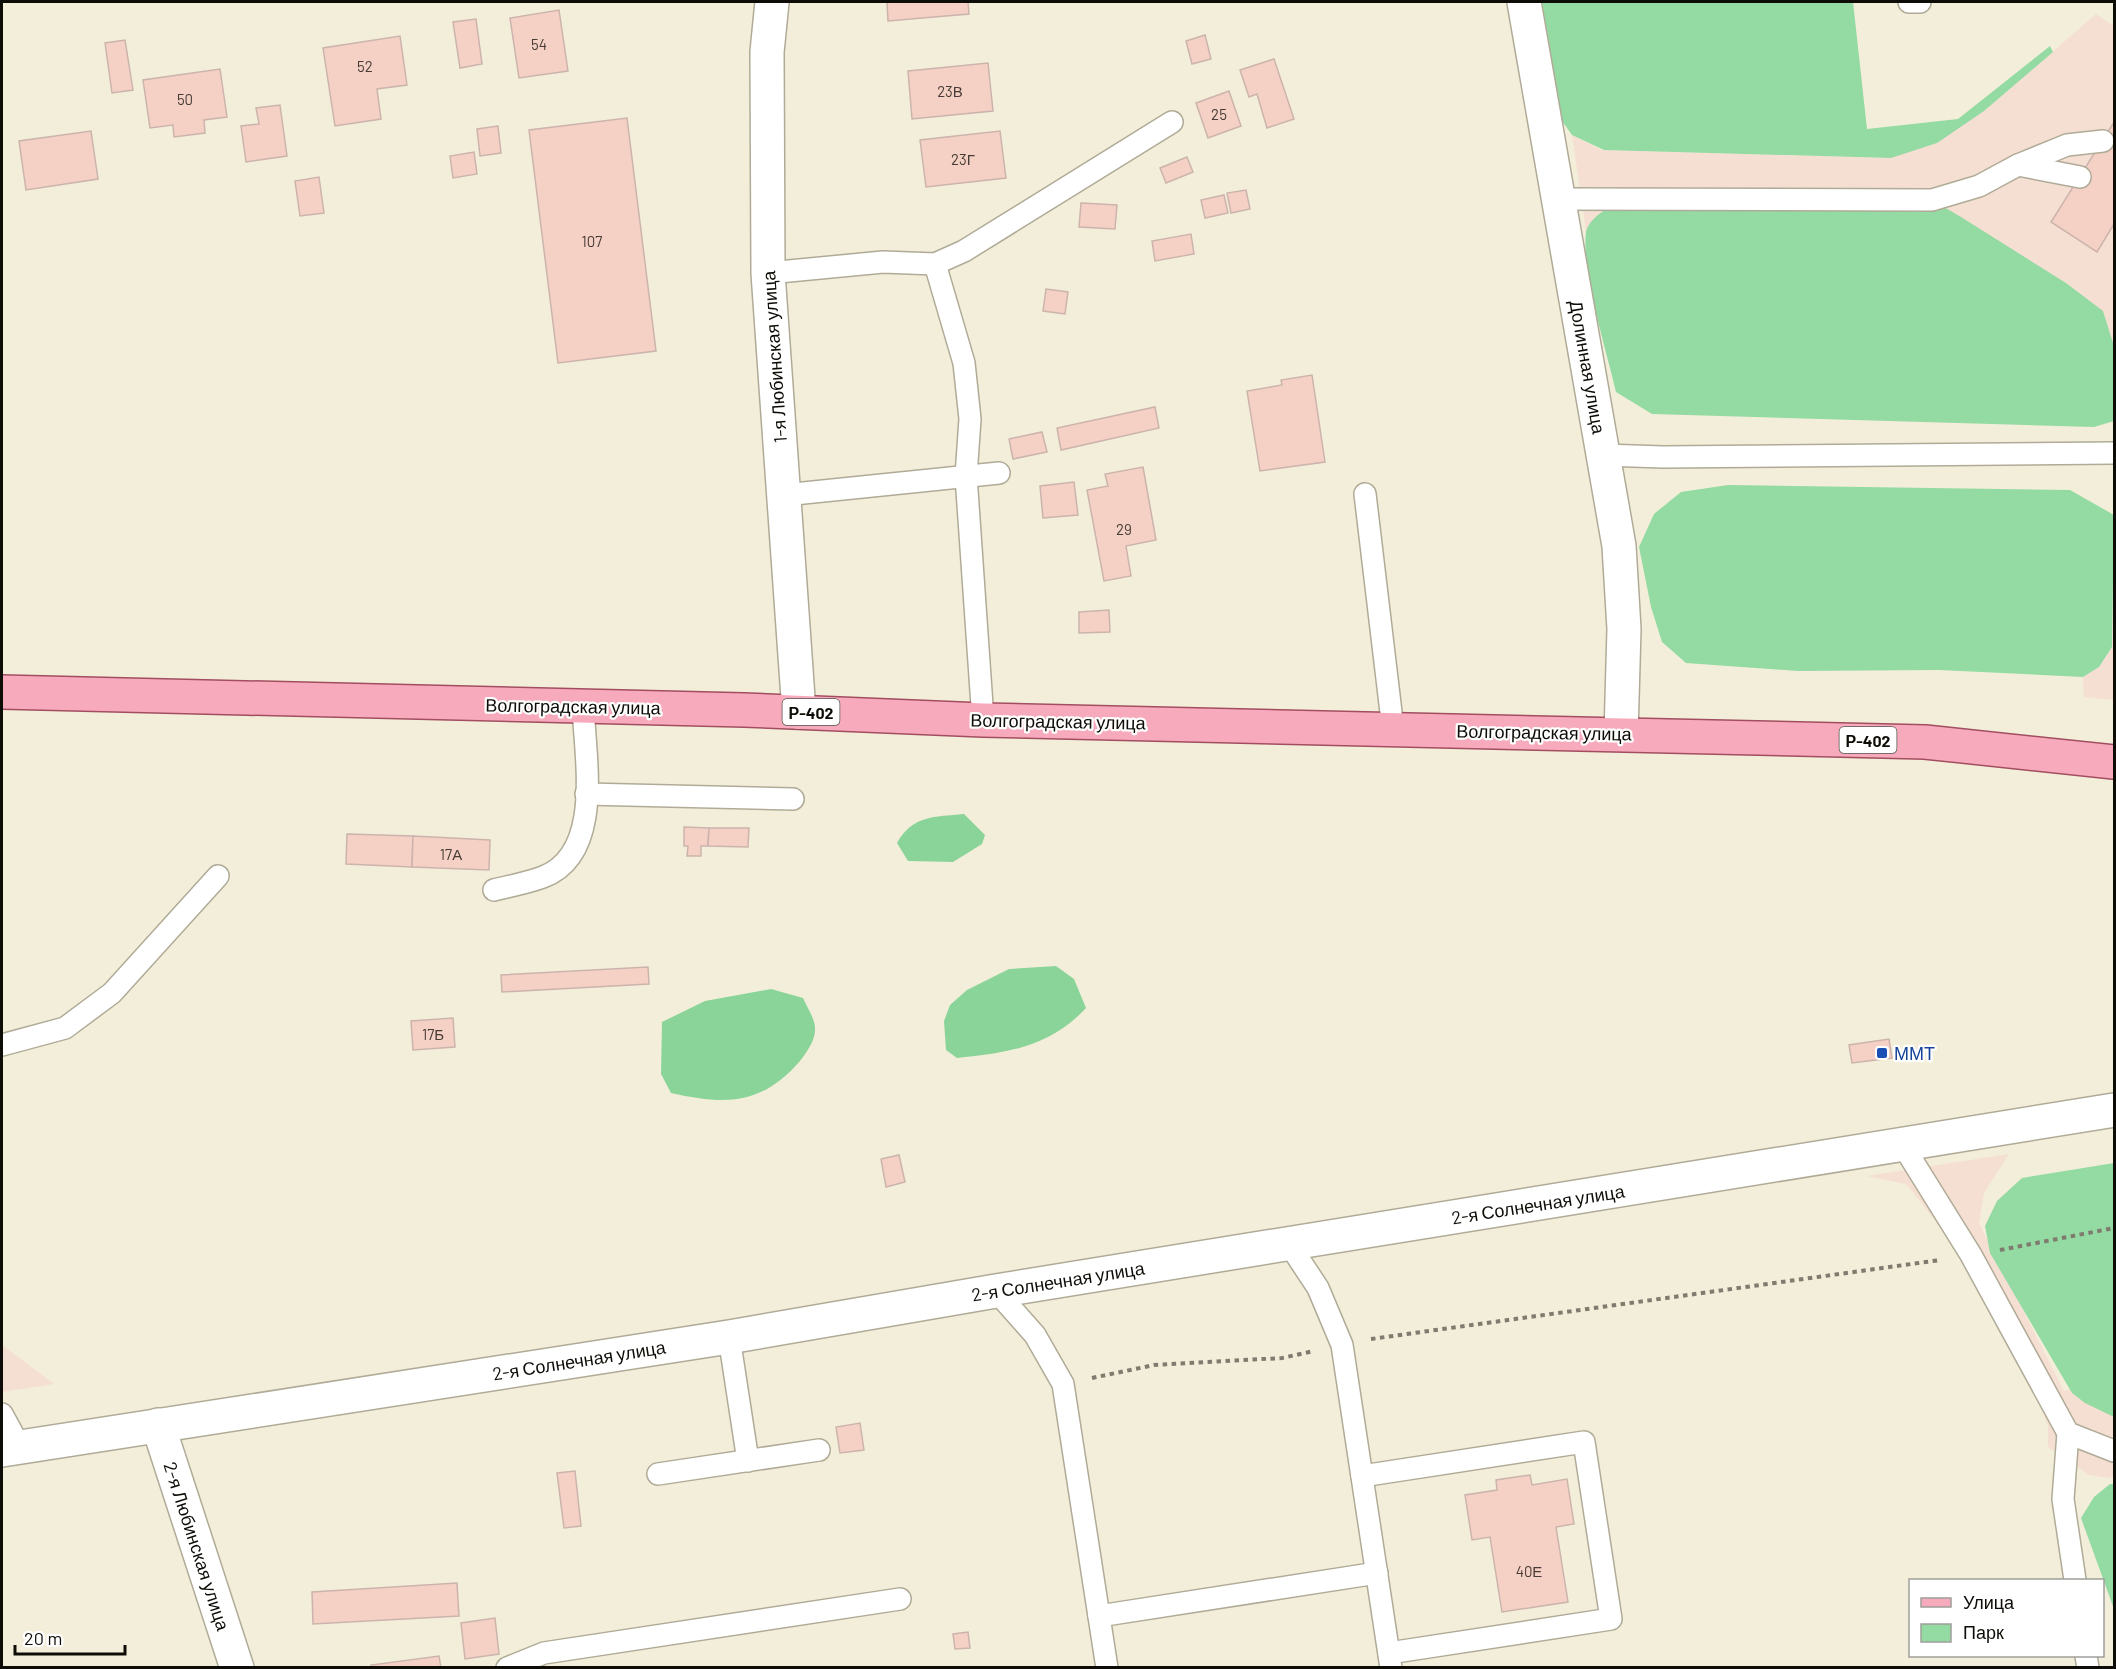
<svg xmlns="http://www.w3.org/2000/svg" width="2116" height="1669" viewBox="0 0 2116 1669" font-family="Barlow,sans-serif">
	<rect width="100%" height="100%" fill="#f3eed9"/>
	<!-- commercial -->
	<g fill="#f5dfd2">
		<polygon points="2096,14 2114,26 2114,346 2103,311 1607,209 1595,217 1586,231 1572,135 1601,150 1891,158 1984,111"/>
		<polygon points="2114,542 2114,700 2084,697 2083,677 2099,667 2112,647"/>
		<polygon points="2009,1154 1984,1193 1979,1223 2064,1391 2114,1381 2114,1476 2108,1478 2089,1475 2048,1447 2048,1426 2039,1401 1947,1235 1906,1184 1867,1176"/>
		<polygon points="2,1345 54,1384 2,1392"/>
	</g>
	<!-- green -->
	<g fill="#94daa3">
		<polygon points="1542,2 1853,2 1867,129 1958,119 2050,46 2053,52 1984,111 1937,143 1891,158 1604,150 1572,135 1562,121"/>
		<path d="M 1916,204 L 1944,207 L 1961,217 L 2066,283 L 2103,311 L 2114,346 L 2114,421 L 2094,427 L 1652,414 L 1616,392 C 1607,352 1581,270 1586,232 C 1588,222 1598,214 1607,209 Z"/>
		<polygon points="1728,485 2070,490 2114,515 2112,647 2099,667 2083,677 1939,670 1798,671 1686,663 1662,642 1651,607 1639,547 1654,514 1681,492"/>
		<polygon points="2114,1163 2114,1417 2085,1403 2072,1393 1990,1253 1985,1226 1997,1201 2022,1178"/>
		<polygon points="2110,1484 2114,1484 2114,1609 2081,1518 2094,1497"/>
	</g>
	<!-- forest -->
	<g fill="#8ad49a">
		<path d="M 964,814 L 985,835 L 982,844 L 953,862 L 908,861 L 897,843 C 913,815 934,817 964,814 Z"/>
		<path d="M 1056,966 L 1074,979 L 1086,1008 C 1050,1047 1007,1053 957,1058 L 946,1050 L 944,1021 L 950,1005 L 967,990 L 1009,969 Z"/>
		<path d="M 771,989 L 803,998 C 807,1007 815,1019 815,1028 C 816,1040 806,1053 800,1061 C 761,1106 725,1105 671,1093 L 661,1074 L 662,1022 L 705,1001 Z"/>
	</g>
	<!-- building -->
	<g fill="#f4d0c5" stroke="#ccb4ad" stroke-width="1.5">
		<polygon points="887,2 968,2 969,14 888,21"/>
		<polygon points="559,10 568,71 519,78 510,18"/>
		<polygon points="476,19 482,64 460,68 453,22"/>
		<polygon points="1205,35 1211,59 1192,64 1186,41"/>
		<polygon points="400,36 407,85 377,89 381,119 335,126 323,48"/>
		<polygon points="125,40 133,90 112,93 105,43"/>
		<polygon points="1274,59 1294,119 1267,128 1257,94 1249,97 1240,70"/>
		<polygon points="988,63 993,111 912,119 908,71"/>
		<polygon points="220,69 227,117 204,120 205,133 174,137 173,125 150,128 143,80"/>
		<polygon points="1229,91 1241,126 1208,138 1196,103"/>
		<polygon points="280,105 287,156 246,162 241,126 259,124 256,108"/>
		<polygon points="627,118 656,351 558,363 529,130"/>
		<polygon points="2114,122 2114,224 2097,252 2051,222"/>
		<polygon points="498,126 501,153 480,156 477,129"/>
		<polygon points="91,131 98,179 26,190 19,141"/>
		<polygon points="1000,131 1006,178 926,187 920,140"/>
		<polygon points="474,152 477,174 453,178 450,156"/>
		<polygon points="1187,157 1193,172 1166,183 1160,168"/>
		<polygon points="319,177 324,213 300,216 295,181"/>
		<polygon points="1246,190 1250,209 1231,213 1227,193"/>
		<polygon points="1224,195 1228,213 1205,218 1201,200"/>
		<polygon points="1081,203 1117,205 1115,229 1079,227"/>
		<polygon points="1191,234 1194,254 1155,261 1152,241"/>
		<polygon points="1046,289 1068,292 1065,314 1043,311"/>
		<polygon points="1312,375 1325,462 1260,471 1247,391 1282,385 1281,380"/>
		<polygon points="1155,407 1159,428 1061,450 1057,428"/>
		<polygon points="1042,432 1047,452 1013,459 1009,439"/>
		<polygon points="1143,467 1156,540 1126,546 1131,576 1104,581 1087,490 1108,486 1105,474"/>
		<polygon points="1074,482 1078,515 1043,518 1040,486"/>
		<polygon points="1109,610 1110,632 1079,633 1079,612"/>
		<polygon points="684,827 709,828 708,846 701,846 701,856 687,856 688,846 684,846"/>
		<polygon points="709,828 749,828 748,847 708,846"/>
		<polygon points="347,834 413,836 412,867 346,864"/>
		<polygon points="413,836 490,840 489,870 412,867"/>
		<polygon points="648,967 649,984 502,992 501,975"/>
		<polygon points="453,1018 455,1047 413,1050 411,1021"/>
		<polygon points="1889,1039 1892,1058 1852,1063 1849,1045"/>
		<polygon points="899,1155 905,1182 886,1187 881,1159"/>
		<polygon points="860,1423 864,1450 840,1453 836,1427"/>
		<polygon points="575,1471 581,1526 564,1528 557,1473"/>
		<polygon points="1530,1475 1532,1485 1567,1479 1574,1524 1556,1527 1568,1602 1502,1612 1490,1537 1472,1540 1465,1495 1497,1490 1496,1480"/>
		<polygon points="457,1583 459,1616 313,1624 312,1592"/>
		<polygon points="495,1618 499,1654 465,1659 461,1623"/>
		<polygon points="968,1632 970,1648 955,1649 953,1634"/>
		<polygon points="439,1656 441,1668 372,1668 371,1665"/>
	</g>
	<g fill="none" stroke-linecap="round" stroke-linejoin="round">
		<!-- lane casing -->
		<g stroke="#b0ab97" stroke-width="24">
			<g id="lane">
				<polyline points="1909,2 1920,2"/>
				<polyline points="2018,165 2067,145 2103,141"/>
				<polyline points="1559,199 1932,200 1979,186 2018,165 2080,177"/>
				<polyline points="935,264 964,363 970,419 966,476 983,720"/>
				<polyline points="768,273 883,262 935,264 964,251 1172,122"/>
				<polyline points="1603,455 1663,457 2114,453"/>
				<polyline points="1365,494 1393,729"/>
				<polyline points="784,495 999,473"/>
				<polyline points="586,794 793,799"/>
				<path d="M 494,890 C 510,886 527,883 543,877 C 604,854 585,758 583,706"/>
				<polyline points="2,1045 65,1028 112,993 218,876"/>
				<polyline points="1902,1144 1971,1255 2068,1433 2114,1451"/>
				<polyline points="1289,1244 1318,1288 1342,1345 1391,1668"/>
				<polyline points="996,1291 1035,1335 1063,1384 1107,1668"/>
				<polyline points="729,1337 748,1461"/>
				<polyline points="2,1414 20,1447"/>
				<polyline points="2068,1433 2063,1499 2075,1580"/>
				<polyline points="658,1474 819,1450"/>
				<polyline points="1362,1476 1584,1442 1611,1619 1389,1653"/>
				<polyline points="1099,1616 1377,1573"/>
				<polyline points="2086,1656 2088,1668"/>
				<polyline points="507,1668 544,1653 900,1599"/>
			</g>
		</g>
		<!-- street casing -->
		<g stroke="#b0ab97" stroke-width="36">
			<g id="street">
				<polyline points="772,2 767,52 768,273 799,712"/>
				<polyline points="1524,2 1619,546 1624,629 1621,734"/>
				<polyline points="158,1425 237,1668"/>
			</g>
		</g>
		<!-- secondary casing -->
		<g stroke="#b0ab97" stroke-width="36">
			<polyline id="secondary" points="2,1450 729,1337 996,1291 2114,1110"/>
		</g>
		<!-- primary casing -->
		<g stroke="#a24e60" stroke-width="36">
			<polyline id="primary" points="2,692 744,710 983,720 1925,742 2114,762"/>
		</g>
		<!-- path -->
		<g stroke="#7f7b6e" stroke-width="4" stroke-dasharray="4.5 4.5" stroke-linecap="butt">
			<polyline points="2000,1250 2114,1228"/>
			<polyline points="1371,1339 1940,1260"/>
			<polyline points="1092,1378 1154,1365 1282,1358 1314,1351"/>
		</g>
		<!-- lane -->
		<use href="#lane" stroke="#fff" stroke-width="21"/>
		<!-- street -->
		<use href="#street" stroke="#fff" stroke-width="33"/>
		<!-- secondary -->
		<use href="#secondary" stroke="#fff" stroke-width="33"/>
		<!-- primary -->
		<use href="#primary" stroke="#f7aabc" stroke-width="33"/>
	</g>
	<!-- markers -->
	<rect fill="#1a4fb4" stroke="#fff" stroke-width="2" x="1876" y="1047" width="12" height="12" rx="3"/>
	<g text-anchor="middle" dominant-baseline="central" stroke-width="4.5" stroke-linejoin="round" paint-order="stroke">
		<!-- number labels -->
		<g font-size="15" fill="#483d36">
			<text x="539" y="44">54</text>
			<text x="365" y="66">52</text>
			<text x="950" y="91">23В</text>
			<text x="185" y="99">50</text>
			<text x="1219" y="114">25</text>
			<text x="963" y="159">23Г</text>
			<text x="592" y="241">107</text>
			<text x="1124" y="529">29</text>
			<text x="451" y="854">17А</text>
			<text x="433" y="1034">17Б</text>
			<text x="1529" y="1571">40Е</text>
		</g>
		<!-- shield labels -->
		<g fill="#fff" stroke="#565551" stroke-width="1.5">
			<rect x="782.5" y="699" width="57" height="26" rx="4.5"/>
			<rect x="1839.5" y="727" width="57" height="26" rx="4.5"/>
		</g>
		<g font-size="16" font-weight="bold" fill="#0e0c06">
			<text x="811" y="712">Р-402</text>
			<text x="1868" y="740">Р-402</text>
		</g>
		<!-- street labels -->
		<g font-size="18" fill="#0e0c06" stroke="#fff">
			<text transform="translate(774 357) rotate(-94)">1-я Любинская улица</text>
			<text transform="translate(1588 367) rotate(80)">Долинная улица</text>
			<text transform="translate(573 706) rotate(1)">Волгоградская улица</text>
			<text transform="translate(1058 721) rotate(1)">Волгоградская улица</text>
			<text transform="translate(1544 732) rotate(1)">Волгоградская улица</text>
			<text transform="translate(1538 1204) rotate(-9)">2-я Солнечная улица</text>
			<text transform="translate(1058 1281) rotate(-9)">2-я Солнечная улица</text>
			<text transform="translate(579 1360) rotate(-9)">2-я Солнечная улица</text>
			<text transform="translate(197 1546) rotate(72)">2-я Любинская улица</text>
		</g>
		<!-- transit labels -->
		<g font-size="18" fill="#164399" stroke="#fff" text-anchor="start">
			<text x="1894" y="1053">ММТ</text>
		</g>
	</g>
	<!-- border -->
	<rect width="2116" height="1669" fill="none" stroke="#0e0c06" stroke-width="6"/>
	<!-- legend -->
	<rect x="1909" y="1579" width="195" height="78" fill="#ffffff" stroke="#9f9e9b" stroke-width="1.5"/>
	<rect x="1921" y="1598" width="30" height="9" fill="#f7aabc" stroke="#9f9e9b" stroke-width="1.5"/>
	<text x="1963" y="1609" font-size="18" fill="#0e0c06">Улица</text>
	<rect x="1921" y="1624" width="30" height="18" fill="#94daa3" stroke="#9f9e9b" stroke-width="1.5"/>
	<text x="1963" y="1639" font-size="18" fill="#0e0c06">Парк</text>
	<!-- scale -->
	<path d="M15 1645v9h110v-9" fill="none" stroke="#0e0c06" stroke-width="3"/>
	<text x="24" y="1645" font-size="18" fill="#0e0c06" stroke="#ffffff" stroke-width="4.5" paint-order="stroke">20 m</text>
</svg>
